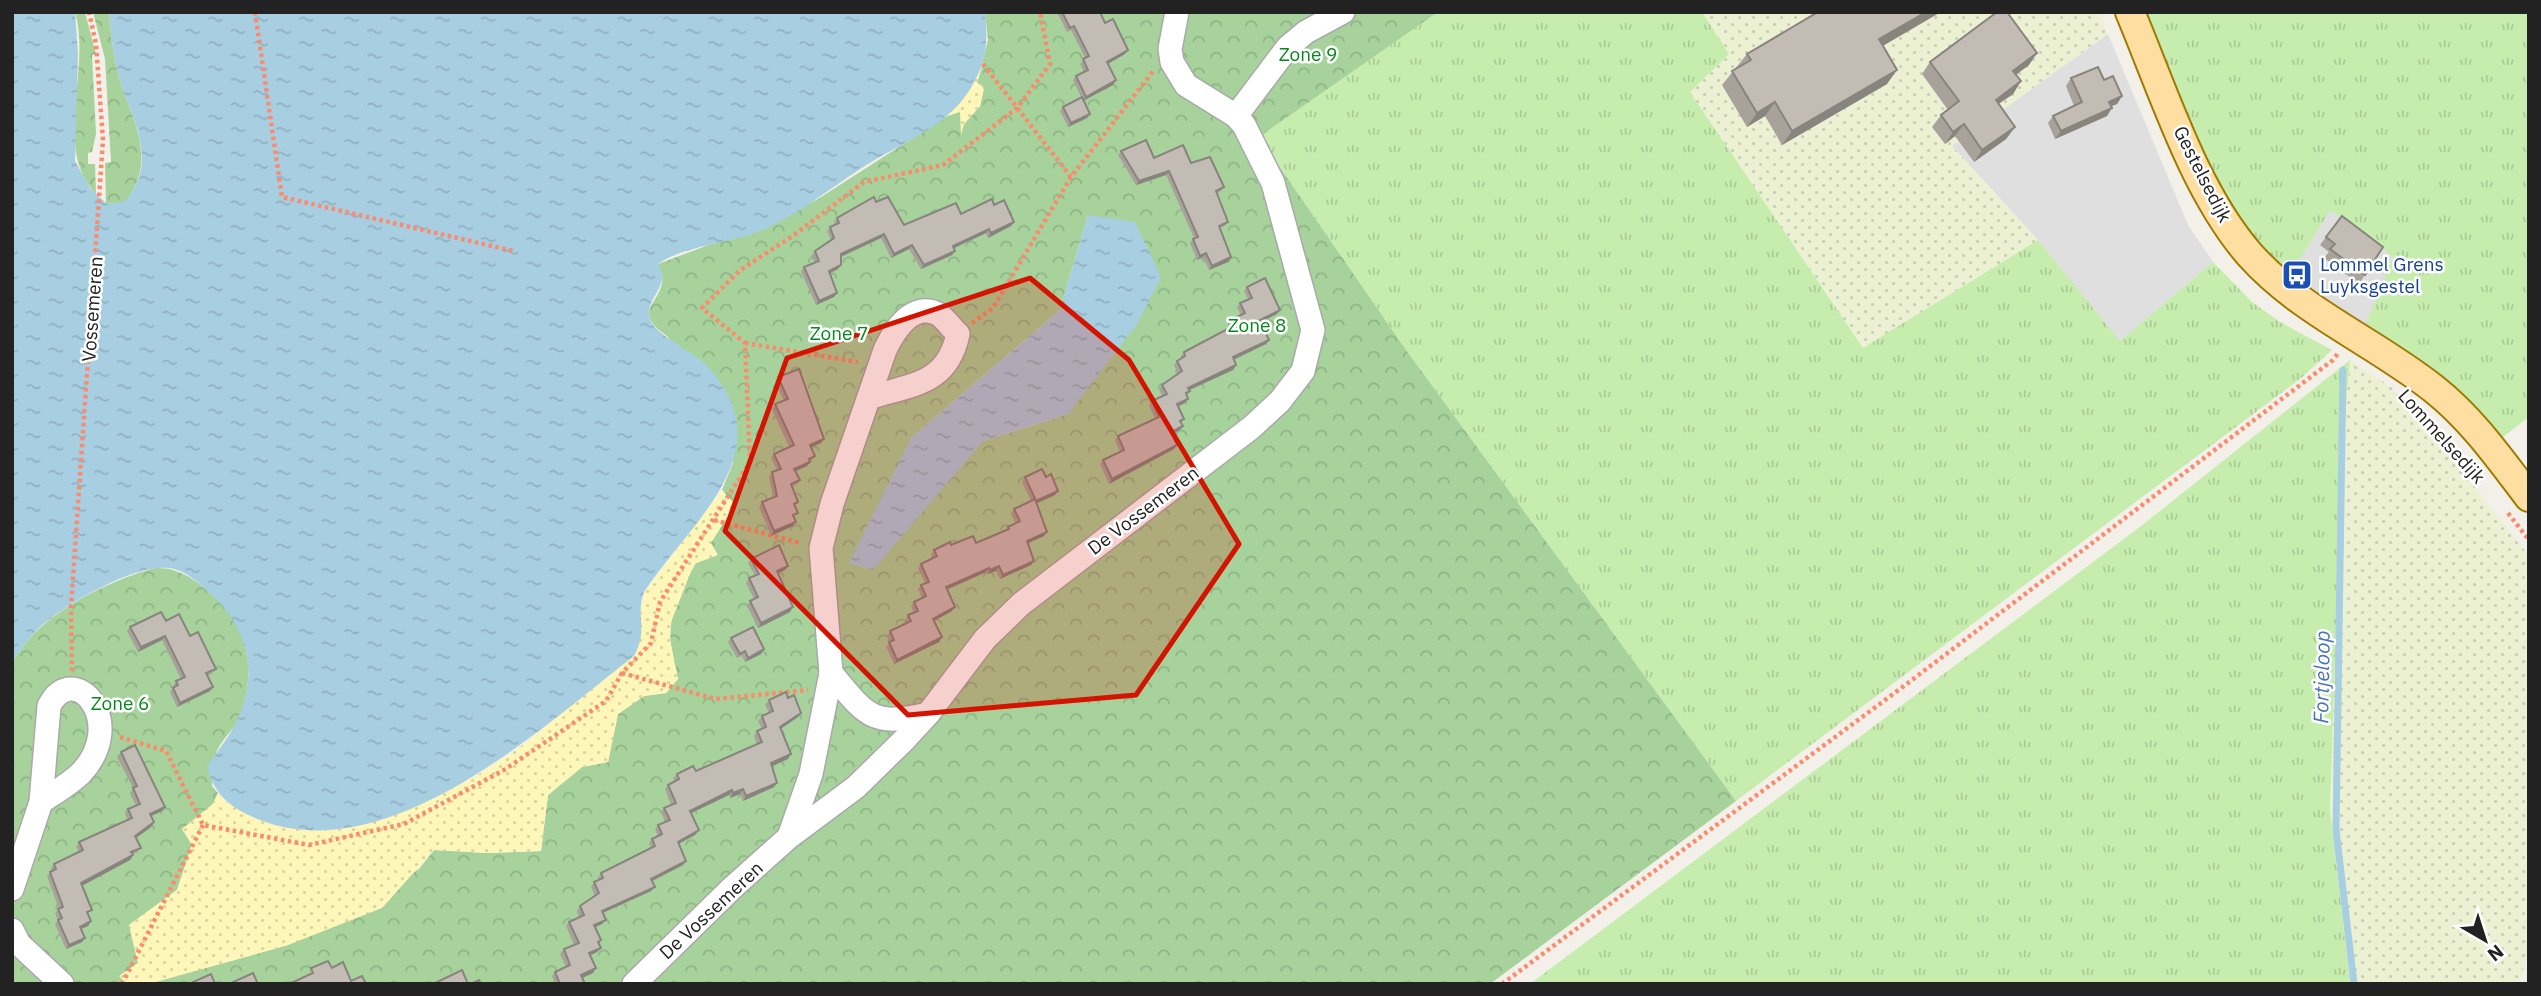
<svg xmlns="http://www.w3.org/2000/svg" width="2541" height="996" viewBox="0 0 2541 996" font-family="'IBM Plex Sans',sans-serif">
	<defs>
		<pattern id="farmland-dots" width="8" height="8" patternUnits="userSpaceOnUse" patternTransform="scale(1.75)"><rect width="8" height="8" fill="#ecf1d4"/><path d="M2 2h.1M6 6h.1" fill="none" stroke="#caceb6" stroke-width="1.8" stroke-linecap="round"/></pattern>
		<pattern id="grass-tufts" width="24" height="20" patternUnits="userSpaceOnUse" patternTransform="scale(1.75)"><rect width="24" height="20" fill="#c7edae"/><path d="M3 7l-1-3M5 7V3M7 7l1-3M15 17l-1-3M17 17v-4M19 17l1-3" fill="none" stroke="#abcb95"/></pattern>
		<pattern id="forest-crowns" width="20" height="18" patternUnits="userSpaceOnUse" patternTransform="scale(1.75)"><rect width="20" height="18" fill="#a7d29c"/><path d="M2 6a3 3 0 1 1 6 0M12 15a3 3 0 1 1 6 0" fill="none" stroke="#8fb486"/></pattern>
		<pattern id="sand-dots" width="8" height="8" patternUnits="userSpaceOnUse" patternTransform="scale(1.75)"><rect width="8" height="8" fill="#fff7b9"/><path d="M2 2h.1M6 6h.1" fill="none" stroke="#dad39f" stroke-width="1.8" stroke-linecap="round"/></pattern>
		<pattern id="water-ripples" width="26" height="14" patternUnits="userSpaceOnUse" patternTransform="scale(1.75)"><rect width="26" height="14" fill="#a8cee1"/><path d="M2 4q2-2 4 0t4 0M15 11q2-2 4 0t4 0" fill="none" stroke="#90b1c1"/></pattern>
	</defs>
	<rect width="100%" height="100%" fill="#f2f0e8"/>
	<!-- residential -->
	<g fill="#e0dfdf">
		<polygon points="2108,34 2188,225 2213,262 2120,342 2038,240 1952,146"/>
		<polygon points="2330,209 2394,257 2364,329 2291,274"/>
	</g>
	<!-- farmland -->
	<g fill="url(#farmland-dots)">
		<polygon points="1702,12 2098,12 2108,34 1952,146 2038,240 1863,349 1689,92 1729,54"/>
		<polygon points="2350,360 2391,387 2428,428 2529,556 2529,950 2519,984 2350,984 2330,810 2342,445"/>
	</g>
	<!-- grass -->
	<g fill="url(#grass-tufts)">
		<polygon points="1438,12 1702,12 1729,54 1690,92 1863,348 2038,240 2120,341 2213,262 2252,302 2280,322 2332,350 2300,379 1736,801 1406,350 1259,137"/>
		<polygon points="2142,12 2529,12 2529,417 2499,440 2364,329 2393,257 2330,210 2291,274 2252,236 2220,188"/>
		<polygon points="2350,360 2342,445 2330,810 2350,984 1530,984 2141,526"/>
	</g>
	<!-- forest -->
	<g fill="url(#forest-crowns)" fill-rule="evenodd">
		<path d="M 75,12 L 85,12 L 96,54 L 92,55 L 96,134 L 92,152 L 88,153 L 88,164 L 95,164 L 96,194 C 52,148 92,69 75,12 Z"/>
		<path d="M 93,12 L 109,12 C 111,36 114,64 122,87 C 137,127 156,166 124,203 L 106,204 L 105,163 L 111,162 L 105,59 Z"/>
		<path d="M 985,12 L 1438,12 L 1259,137 L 1406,350 L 1736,801 L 1490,984 L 148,984 L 288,945 L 419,869 L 434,850 L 487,853 L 541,851 L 548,795 L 582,767 L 608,762 L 618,714 L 644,696 L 666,693 L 678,679 C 674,661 668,643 671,625 C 678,580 712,541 735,505 L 722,490 L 733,463 L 668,337 C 627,308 666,304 662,274 C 661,271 659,268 658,264 L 711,244 L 750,234 L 818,199 L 947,116 L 960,111 L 964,124 L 980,106 L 984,88 L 977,83 L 988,40 ZM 1088,215 L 1068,414 L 983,441 L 911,438 L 1060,310 Z"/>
		<path d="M 155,568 C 180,567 197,581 216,598 C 251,631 257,678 237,722 C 231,732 220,742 216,753 C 213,763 213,775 212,786 L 218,793 L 213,804 L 183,829 L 192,845 L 177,890 L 129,925 L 138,963 L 120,976 L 126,984 L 12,984 L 12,661 C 21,650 29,637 40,628 C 71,600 115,579 155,568 Z"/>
	</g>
	<!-- sand -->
	<g fill="url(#sand-dots)">
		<polygon points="983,64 977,83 984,87 980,106 964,124 961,135 960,112 947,116 973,85"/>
		<polygon points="722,490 735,505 711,543 718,555 694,564 671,622 670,639 678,679 666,693 644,696 618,714 608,762 582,767 548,795 541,851 487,853 434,850 382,908 288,945 148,984 126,984 119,976 138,963 129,925 177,890 192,845 182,829 213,804 218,793 226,802 371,822 426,801 474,777 516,750 618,668 641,612 644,592"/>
	</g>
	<!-- water -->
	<g fill="url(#water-ripples)">
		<path d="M 12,12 L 75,12 L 78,54 L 75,161 L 90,188 L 107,204 L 124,202 C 157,166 137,127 122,87 C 114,64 111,36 109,12 L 985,12 C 988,38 987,61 973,84 C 968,94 958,106 950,113 C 926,135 895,147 868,164 C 829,188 794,220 749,235 C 726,242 677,249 658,264 C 659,267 661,270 662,274 C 664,290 644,303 650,319 C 655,335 694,352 707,366 C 787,451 689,523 644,592 C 635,615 649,629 634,656 C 541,728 389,870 260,820 C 232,809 215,796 207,767 C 216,752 229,738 236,722 C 259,676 249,630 213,596 C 201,585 185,569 168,568 C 134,564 64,605 39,628 C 29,637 21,650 12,661 Z"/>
		<polygon points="1088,215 1135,222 1161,277 1137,324 1068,414 983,441 873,570 849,563 911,438 1060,310"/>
	</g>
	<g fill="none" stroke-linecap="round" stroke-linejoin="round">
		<!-- stream -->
		<polyline stroke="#a8cee1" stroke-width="7" points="2343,370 2336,830 2354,984"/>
		<!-- minor casing -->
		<g stroke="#a9a9a9" stroke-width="26">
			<g id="minor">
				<polyline points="1236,116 1288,47 1306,32 1343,12"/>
				<path d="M 831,673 C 867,716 871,727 928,714"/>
				<path d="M 790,834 L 811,774 L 831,673 L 821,548 L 832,504 L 885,350 C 894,331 912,301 938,314 C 945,318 952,329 958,334 C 947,385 912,384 869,398"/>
				<path d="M 12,889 L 41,802 L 49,706 C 74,658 129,722 81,773 C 70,784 54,793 41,802"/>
				<polyline points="12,930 19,944 62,984"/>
				<polyline points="634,984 732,888 789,837 856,787 905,739 928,714 985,639 1021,604 1252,427 1280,401 1303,371 1313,330 1273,183 1244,125 1236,116 1186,85 1172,62 1170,49 1177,12"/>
			</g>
		</g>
		<!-- major casing -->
		<g stroke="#9f7a00" stroke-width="32">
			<path id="major" d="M 2130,12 C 2163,90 2194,191 2250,255 C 2301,312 2375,342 2434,389 C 2472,419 2500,459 2529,497"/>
		</g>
		<!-- path -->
		<g stroke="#fe8a6d" stroke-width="4.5" stroke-dasharray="3.5 3.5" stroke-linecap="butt">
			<polyline points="255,12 282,197 513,251"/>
			<polyline points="983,64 1071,177"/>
			<polyline points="972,323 993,308 1071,177 1154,70"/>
			<polyline points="745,343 858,362"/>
			<polyline points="2508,513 2529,540"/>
			<polyline points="714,520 800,543"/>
			<polyline points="72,671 71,607 103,140 96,44 89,12"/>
			<polyline points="622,673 715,699 808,690"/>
			<polyline points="120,737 166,751 203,825 309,845 404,824 504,770 606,701 622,673 651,643 660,602 750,462 745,343 702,308 739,271 794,235 864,182 943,165 1017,108 1050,64 1040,12"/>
			<polyline points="122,984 203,825"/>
			<polyline points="1502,984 1908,683 2333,360 2339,352"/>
		</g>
		<!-- minor -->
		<use href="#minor" stroke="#fff" stroke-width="23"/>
		<!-- major -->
		<use href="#major" stroke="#ffdfa1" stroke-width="28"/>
	</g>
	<!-- wall -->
	<g fill="#a8a29b">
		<polygon points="1057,12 1100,12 1105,23 1125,54 1108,64 1113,85 1084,100 1090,114 1087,118 1068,127 1060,111 1063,107 1081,97 1073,80 1076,76 1084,72 1080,64 1085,58 1071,30 1067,32"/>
		<polygon points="1883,46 1887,84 1782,145 1765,116 1747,127 1722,85 1747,54"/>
		<polygon points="1930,62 2029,65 2016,74 2021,81 2013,94 1998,104 2015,127 2006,139 1974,162 1955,136 1945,144 1932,127 1941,115 1948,110 1922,74"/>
		<polygon points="2071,78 2104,80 2122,96 2117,104 2111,106 2107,116 2055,139 2048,123 2053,116 2074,106 2066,86"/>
		<polygon points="1121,151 1154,158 1191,163 1224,187 1221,191 1217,193 1228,222 1225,226 1220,228 1231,257 1228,262 1209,270 1203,257 1197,260 1190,243 1194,238 1166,175 1136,185 1118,155"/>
		<polygon points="876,202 904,225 961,214 994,205 1014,222 1011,226 988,238 986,233 954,248 955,251 952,255 921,269 909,249 891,258 881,238 841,257 841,265 838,269 830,273 834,297 816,305 801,272 804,267 815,263 811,256 815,251 831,240 827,231 830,227 835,224 834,222 837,218"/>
		<polygon points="2342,216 2383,247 2359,284 2324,258 2329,252 2320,245"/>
		<polygon points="1247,287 1277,314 1261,322 1269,340 1266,344 1234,360 1236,365 1233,370 1189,390 1187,395 1185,403 1178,407 1184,419 1181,422 1180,430 1172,434 1174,449 1109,484 1100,464 1103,460 1120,452 1115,440 1118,436 1155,419 1149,405 1152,401 1162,396 1159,389 1162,385 1178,374 1174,365 1177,361 1181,358 1181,356 1184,352 1233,326 1232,323 1235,318 1241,315 1237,307 1240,303 1248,299 1244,291"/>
		<polygon points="778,377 821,443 811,447 815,456 807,466 796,471 800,480 797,484 792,487 795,506 793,526 771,536 759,507 762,502 773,497 769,477 772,472 777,470 771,458 774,454 789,447 772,409 775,404 784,401 775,382"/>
		<polygon points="1025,477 1046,477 1055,495 1037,503 1044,536 1028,543 1031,565 1000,579 996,571 987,574 986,572 947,590 952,611 934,621 942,637 939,642 894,664 886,647 890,642 887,636 890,631 907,623 905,620 908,615 914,613 911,606 914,602 922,598 918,589 921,585 925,583 918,568 921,564 932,558 931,554 934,550 951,545 976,543 1005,531 1008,527 1015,523 1011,513 1014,509 1031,501 1022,482"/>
		<polygon points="751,559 785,570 778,574 790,612 758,628 747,606 750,601 754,599 746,583 749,578 755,576 748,563"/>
		<polygon points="166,621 190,636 213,673 208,676 213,687 210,691 177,707 170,692 174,687 173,686 176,681 181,679 162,640 138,652 127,631 130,627"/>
		<polygon points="731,638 761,654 745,662 742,656 737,658 728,642"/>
		<polygon points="788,698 801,713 798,717 781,729 788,759 772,766 774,787 743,801 740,794 730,798 729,795 691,813 699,830 695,835 679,844 686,861 683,865 652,881 651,891 603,913 602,924 596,927 601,940 599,944 597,952 590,956 593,973 582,978 585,984 555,984 552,976 555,972 566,967 560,954 564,949 574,945 566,926 569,922 579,917 577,911 580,906 595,896 591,887 594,882 599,880 598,878 601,873 651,848 649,843 652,839 658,836 655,829 658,825 665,822 661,812 664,808 671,805 665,789 668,785 675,781 673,778 677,774 696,771 757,744 754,736 757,731 762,729 758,721 762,716 769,713 765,705 769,700"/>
		<polygon points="121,752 165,807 162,811 151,816 154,822 151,827 136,838 138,852 133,854 133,855 130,860 81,886 89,914 88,915 91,921 88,926 81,929 85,938 82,942 66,949 55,924 58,920 55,913 59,909 47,876 52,871 51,868 54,864 79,852 76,847 79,842 128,820 125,814 128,809 136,806 130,793 133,788 117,757"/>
	</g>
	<!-- shaded-wall -->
	<g fill="#88847e">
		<polygon points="1926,12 1941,12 1869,54 1879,39"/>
		<polygon points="1128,50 1125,54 1104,66 1107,62"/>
		<polygon points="2037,53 2029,65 2005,83 2013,71"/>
		<polygon points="1897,70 1887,84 1782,145 1792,131"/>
		<polygon points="1116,80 1113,85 1083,101 1086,97"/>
		<polygon points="2021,81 2013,94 1987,112 1996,100"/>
		<polygon points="2122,96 2117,104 2104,109 2109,102"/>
		<polygon points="1775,102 1765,116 1747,127 1757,113"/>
		<polygon points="2112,108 2107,116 2055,139 2061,131"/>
		<polygon points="1090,114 1087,118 1068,127 1071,123"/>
		<polygon points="1964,124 1955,136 1945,144 1953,132"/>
		<polygon points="2015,127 2006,139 1974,162 1982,150"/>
		<polygon points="1169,171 1166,175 1136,185 1139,181"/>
		<polygon points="1014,222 1011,226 988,238 991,233"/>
		<polygon points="989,229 986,233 950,250 953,246"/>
		<polygon points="884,234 881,238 838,258 841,254"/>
		<polygon points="912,245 909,249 891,258 894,254"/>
		<polygon points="955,251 952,255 921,269 924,265"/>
		<polygon points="1206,253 1203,257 1197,260 1200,256"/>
		<polygon points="1231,257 1228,262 1209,270 1212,266"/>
		<polygon points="841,265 838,269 826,275 829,271"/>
		<polygon points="837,293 834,297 816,305 819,301"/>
		<polygon points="1280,310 1277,314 1257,324 1260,320"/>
		<polygon points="1269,340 1266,344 1230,361 1233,357"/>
		<polygon points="1236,365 1233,370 1185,392 1188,388"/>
		<polygon points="1188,399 1185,403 1174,408 1177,404"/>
		<polygon points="1183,426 1180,430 1168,436 1171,432"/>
		<polygon points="824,439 821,443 807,449 810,445"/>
		<polygon points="1177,445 1174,449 1109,484 1112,479"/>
		<polygon points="810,462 807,466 791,473 794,469"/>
		<polygon points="1058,491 1055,495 1033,505 1036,501"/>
		<polygon points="796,522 793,526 771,536 774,531"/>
		<polygon points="1047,532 1044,536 1024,545 1027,541"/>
		<polygon points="1034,561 1031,565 1000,579 1003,575"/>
		<polygon points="788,566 785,570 774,575 777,571"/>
		<polygon points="999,566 996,571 987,574 990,570"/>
		<polygon points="989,568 986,572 943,591 946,587"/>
		<polygon points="793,607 790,612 758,628 761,623"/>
		<polygon points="955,607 952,611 930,623 933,619"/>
		<polygon points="165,636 162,640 138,652 141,647"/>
		<polygon points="942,637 939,642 894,664 897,660"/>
		<polygon points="764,649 761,654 745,662 748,658"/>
		<polygon points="213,687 210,691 177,707 180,703"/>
		<polygon points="801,713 798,717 777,731 780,727"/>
		<polygon points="791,754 788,759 768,768 771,763"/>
		<polygon points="777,783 774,787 743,801 746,796"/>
		<polygon points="743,789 740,794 730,798 733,793"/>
		<polygon points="732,790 729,795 687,815 690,811"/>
		<polygon points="165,807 162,811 147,818 150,814"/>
		<polygon points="154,822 151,827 132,841 135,836"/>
		<polygon points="699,830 695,835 674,846 678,842"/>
		<polygon points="133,855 130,860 78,888 81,883"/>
		<polygon points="686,861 683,865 648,883 651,879"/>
		<polygon points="655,887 651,891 598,915 602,911"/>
		<polygon points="606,920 602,924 591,929 594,925"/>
		<polygon points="91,921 88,926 77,931 80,927"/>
		<polygon points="85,938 82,942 66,949 69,945"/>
		<polygon points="601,948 597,952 586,957 589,953"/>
		<polygon points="596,968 593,973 578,980 581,975"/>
	</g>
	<!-- building -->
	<g fill="#c3bcb4" stroke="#88847e" stroke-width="2">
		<polygon points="1062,12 1100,12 1105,23 1113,19 1128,50 1107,62 1116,80 1086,97 1076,76 1088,70 1083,59 1089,56 1074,26 1070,28"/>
		<polygon points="1818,12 1926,12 1879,39 1897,70 1792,131 1775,102 1757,113 1732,71 1751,60 1747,54"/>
		<polygon points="1997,12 2007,12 2037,53 2013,71 2021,81 1996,100 2015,127 1982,150 1964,124 1953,132 1941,115 1959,101 1930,62"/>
		<polygon points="2098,67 2104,80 2113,76 2122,96 2109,102 2112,108 2061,131 2053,116 2082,102 2071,78"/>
		<polygon points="1082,97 1090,114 1071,123 1063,107"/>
		<polygon points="1146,140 1154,158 1183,145 1191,163 1210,157 1224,187 1216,191 1228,222 1219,226 1231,257 1212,266 1206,253 1200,256 1193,239 1198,237 1169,171 1139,181 1121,151"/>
		<polygon points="874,197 876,202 888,197 904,225 956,203 961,214 992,199 994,205 1004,200 1014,222 991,233 989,229 953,246 955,251 924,265 912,245 894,254 884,234 841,254 841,265 829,271 837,293 819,301 804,267 819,261 815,251 834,238 830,227 839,223 837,218"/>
		<polygon points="2342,216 2383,247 2365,275 2330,249 2335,244 2326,237"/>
		<polygon points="1265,278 1280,310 1260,320 1269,340 1233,357 1236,365 1188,388 1190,391 1186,393 1188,399 1177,404 1184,419 1180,421 1183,426 1171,432 1177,445 1112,479 1103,460 1124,450 1118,436 1159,417 1152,401 1167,394 1162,385 1182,371 1177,361 1185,356 1184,352 1237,324 1235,318 1245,313 1240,303 1252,298 1247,287"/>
		<polygon points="799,369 824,439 810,445 815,456 809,459 810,462 794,469 800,480 791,484 798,502 794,504 798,513 793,515 796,522 774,531 762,502 777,496 772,472 781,469 774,454 794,445 775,404 788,399 778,377"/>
		<polygon points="1042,469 1046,477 1051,474 1058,491 1036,501 1025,477"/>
		<polygon points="1035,499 1047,532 1027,541 1034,561 1003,575 999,566 990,570 989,568 946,587 955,607 933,619 942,637 897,660 889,642 894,640 890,631 911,621 908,615 918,611 914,602 926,596 921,585 929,582 921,564 937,556 934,550 950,542 951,545 973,536 976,543 1009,529 1008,527 1020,521 1014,509"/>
		<polygon points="779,545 788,566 777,571 793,607 761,623 750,601 758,597 749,578 759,574 751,559"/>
		<polygon points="161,612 166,621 179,614 190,636 198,632 216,669 206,673 213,687 180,703 173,688 178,685 176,681 185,677 165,636 141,647 130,627"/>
		<polygon points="753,627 764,649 748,658 745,651 740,654 731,638"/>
		<polygon points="786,692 788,698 794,695 801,713 780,727 791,754 771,763 777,783 746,796 743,789 733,793 732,790 690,811 699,830 678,842 686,861 651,879 655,887 602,911 606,920 594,925 601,940 598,942 601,948 589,953 596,968 581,975 585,984 560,984 555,972 570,965 564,949 579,943 569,922 584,915 580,906 599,893 594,882 603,878 601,873 655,846 652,839 662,834 658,825 670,820 664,808 676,803 668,785 679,779 677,774 693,766 696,771 762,742 757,731 766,727 762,716 773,711 769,700"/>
		<polygon points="135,745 165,807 150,814 154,822 135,836 141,848 131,852 133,855 81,883 92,910 87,912 91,921 80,927 85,938 69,945 58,920 62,918 58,909 63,907 50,872 56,869 54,864 83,850 79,842 132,818 128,809 140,804 133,788 137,786 121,752"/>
		<polygon points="328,961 332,968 343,962 351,981 362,976 366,984 289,984 313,973 311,968"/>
		<polygon points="462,970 468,984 433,984"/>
		<polygon points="253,973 258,984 229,984"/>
		<polygon points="211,974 215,984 194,984 193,982"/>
		<polygon points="479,980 481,984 471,984"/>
	</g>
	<!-- marked area -->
	<path fill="#d31400" fill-opacity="0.2" stroke="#d31400" stroke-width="5" stroke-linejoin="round" d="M 1030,278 L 1129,360 L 1239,544 L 1136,695 L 908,715 L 725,531 L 787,358 Z"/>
	<!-- icons -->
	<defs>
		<g id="bus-square" transform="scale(1.575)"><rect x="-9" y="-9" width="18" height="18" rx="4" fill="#1a4fb4" stroke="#fff"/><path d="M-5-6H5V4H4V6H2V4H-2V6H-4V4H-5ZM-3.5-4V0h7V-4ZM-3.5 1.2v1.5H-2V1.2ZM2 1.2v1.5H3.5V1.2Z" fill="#fff"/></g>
	</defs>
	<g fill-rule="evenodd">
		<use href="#bus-square" x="2297" y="275"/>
	</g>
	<g text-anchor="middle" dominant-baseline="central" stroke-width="5" stroke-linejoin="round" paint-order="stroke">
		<!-- park labels -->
		<g font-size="19" fill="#08871f" stroke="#fff">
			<text x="1308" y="54">Zone 9</text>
			<text x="1257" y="325">Zone 8</text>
			<text x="839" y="333">Zone 7</text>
			<text x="120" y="703">Zone 6</text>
		</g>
		<!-- street labels -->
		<g font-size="19" fill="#222" stroke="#fff">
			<text transform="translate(2203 174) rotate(63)">Gestelsedijk</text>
			<text transform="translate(92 309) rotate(-86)">Vossemeren</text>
			<text transform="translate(2442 436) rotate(48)">Lommelsedijk</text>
			<text transform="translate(1143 510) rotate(-37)">De Vossemeren</text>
			<text transform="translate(711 910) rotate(-43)">De Vossemeren</text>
		</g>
		<!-- transit labels -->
		<g font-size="19" fill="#164399" stroke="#fff" text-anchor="start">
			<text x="2320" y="264">Lommel Grens<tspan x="2320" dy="22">Luyksgestel</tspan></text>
		</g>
		<!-- water labels -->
		<g font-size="21" font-style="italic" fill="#4976b6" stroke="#fff">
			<text transform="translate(2321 677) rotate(-89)">Fortjeloop</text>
		</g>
	</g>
	<!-- border -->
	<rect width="2541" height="996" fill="none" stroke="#222222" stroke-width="28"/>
	<!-- north arrow -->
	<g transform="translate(2485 940) rotate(141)" stroke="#ffffff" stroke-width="5" paint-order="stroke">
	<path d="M0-5L12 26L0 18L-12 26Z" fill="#222222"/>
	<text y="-10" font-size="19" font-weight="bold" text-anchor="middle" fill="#222222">N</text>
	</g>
</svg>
